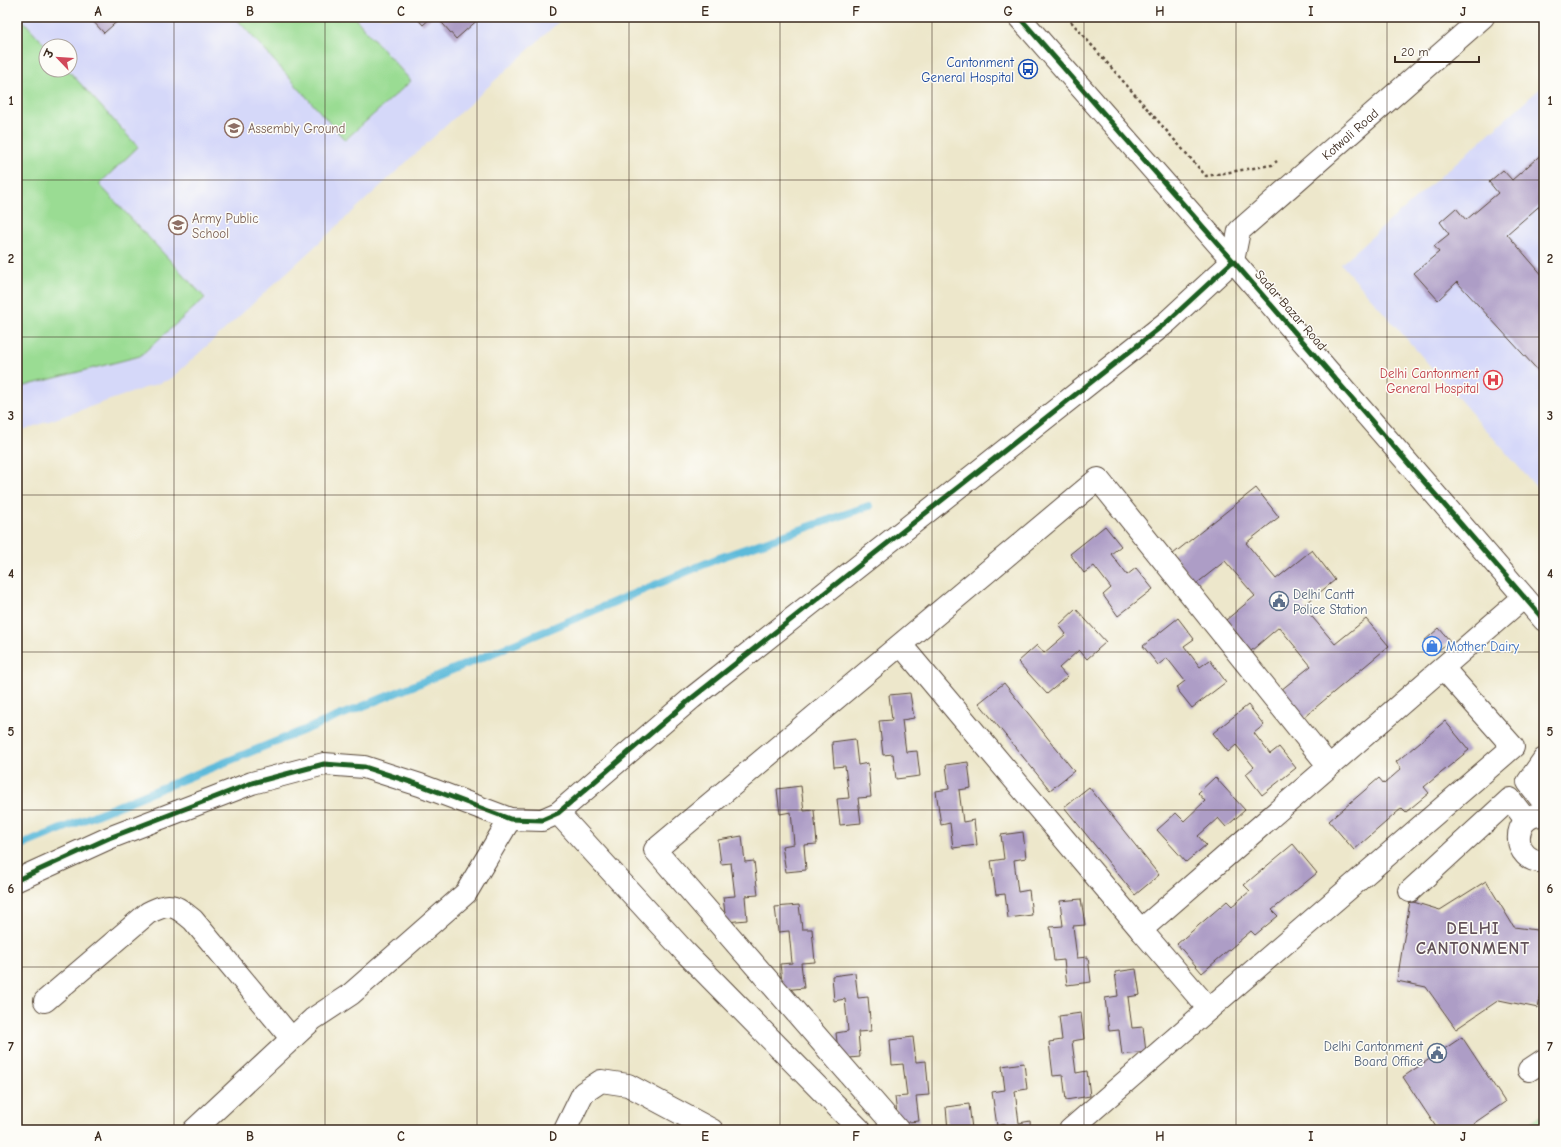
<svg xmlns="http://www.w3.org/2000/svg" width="1561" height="1147" viewBox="0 0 1561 1147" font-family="'Comic Neue','Playpen Sans Deva',sans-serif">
	<rect width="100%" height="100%" fill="#fdfcf7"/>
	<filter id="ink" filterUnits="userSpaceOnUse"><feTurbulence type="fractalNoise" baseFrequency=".025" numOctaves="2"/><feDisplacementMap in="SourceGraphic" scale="8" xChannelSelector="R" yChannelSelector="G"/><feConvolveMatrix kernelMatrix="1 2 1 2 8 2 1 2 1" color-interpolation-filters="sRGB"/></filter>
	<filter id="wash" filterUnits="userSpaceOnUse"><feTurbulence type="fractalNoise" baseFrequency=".012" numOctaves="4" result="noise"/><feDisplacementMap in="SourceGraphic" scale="16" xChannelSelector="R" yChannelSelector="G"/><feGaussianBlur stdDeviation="0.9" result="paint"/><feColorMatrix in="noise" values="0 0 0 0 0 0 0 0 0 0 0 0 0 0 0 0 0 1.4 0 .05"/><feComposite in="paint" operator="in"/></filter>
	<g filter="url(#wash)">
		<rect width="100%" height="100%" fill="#ede7cb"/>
		<!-- built -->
		<g fill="#d5d8f9" fill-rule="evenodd">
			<path d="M 17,17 L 564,17 L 171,379 L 17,432 ZM 46,46 L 70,46 L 70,70 L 46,70 Z"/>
			<polygon points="1544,85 1544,496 1341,264"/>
		</g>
		<!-- green -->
		<g fill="#9adc93" stroke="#6a8358">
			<polygon points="17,17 20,17 46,46 46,70 68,70 138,147 99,184 205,298 140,356 17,388"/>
			<polygon points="235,17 354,17 411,81 345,140"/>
			<polygon points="1544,1113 1544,1130 1520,1130"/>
		</g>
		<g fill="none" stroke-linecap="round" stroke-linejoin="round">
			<!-- stream -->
			<polyline stroke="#5cbada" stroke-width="8" points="17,847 469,663 719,558 869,506"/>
		</g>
		<g id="blocks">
			<!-- building -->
			<g fill="#ad9dc6">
				<polygon points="89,17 122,17 104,33"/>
				<polygon points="416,17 432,17 423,25"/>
				<polygon points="437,17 481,17 456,39"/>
				<polygon points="1544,152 1544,202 1507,234 1544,277 1544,377 1457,282 1438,300 1414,273 1439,252 1434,246 1449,234 1440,222 1456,208 1466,220 1498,193 1489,182 1503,170 1512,180"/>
				<polygon points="1256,488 1279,517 1246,543 1276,579 1312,550 1335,580 1303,606 1335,644 1366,619 1389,646 1303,718 1281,690 1311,666 1279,627 1251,651 1226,620 1255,596 1225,561 1196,584 1173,554"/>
				<polygon points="1105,526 1121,546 1111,554 1127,575 1136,568 1153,589 1118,616 1103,595 1111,588 1094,566 1084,573 1070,554"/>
				<polygon points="1076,609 1106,642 1087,659 1079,650 1059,668 1067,677 1047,694 1018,662 1037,645 1044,653 1066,634 1059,625"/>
				<polygon points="1178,618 1194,639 1184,646 1200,667 1210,660 1226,682 1192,708 1176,688 1185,681 1167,658 1158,665 1143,646"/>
				<polygon points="1439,628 1450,641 1434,654 1424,641"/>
				<polygon points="1004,683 1074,771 1050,790 979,703"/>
				<polygon points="910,693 914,718 902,720 906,752 917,751 920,776 896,779 893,754 883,755 879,721 892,720 889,695"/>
				<polygon points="1248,705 1264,725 1254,733 1270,754 1279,747 1296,768 1262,795 1246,774 1254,767 1236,745 1228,752 1213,733"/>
				<polygon points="1445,721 1469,750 1424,787 1429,793 1406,812 1402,808 1354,850 1329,821 1379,778 1384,784 1401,769 1396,762"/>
				<polygon points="855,739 858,765 868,763 871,797 858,798 861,823 840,825 837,799 849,798 845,766 834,767 832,742"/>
				<polygon points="968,762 971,788 959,790 963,822 974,820 977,845 953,848 950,823 941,825 936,791 949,789 946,765"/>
				<polygon points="1215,777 1245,810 1226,827 1218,818 1198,836 1206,845 1186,862 1157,830 1176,813 1184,821 1205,801 1198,793"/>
				<polygon points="801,786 804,811 814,810 817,844 804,845 806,870 786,872 782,846 794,844 791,812 780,814 777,789"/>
				<polygon points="1089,787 1159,875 1135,895 1064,807"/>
				<polygon points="1023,832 1026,858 1014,860 1018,892 1029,890 1032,915 1008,918 1005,894 996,895 991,861 1004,859 1001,835"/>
				<polygon points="742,836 745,862 754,861 758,895 745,896 747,920 726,922 723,897 735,896 731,863 721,864 718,840"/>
				<polygon points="1293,844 1317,873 1272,910 1278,916 1255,935 1251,931 1202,973 1177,944 1227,901 1232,906 1250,891 1244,885"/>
				<polygon points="1486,881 1514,927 1544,931 1544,993 1541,994 1538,1008 1499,1000 1456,1029 1426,987 1397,981 1410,901 1440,910"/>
				<polygon points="1081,899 1085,925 1073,926 1077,958 1088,957 1091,982 1067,985 1064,960 1054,961 1050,927 1063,926 1060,901"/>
				<polygon points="799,905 802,929 812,929 815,962 801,963 804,988 783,990 780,964 792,963 789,931 778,932 775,907"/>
				<polygon points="1136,969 1140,995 1128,997 1132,1028 1143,1027 1146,1052 1122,1055 1119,1030 1109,1031 1105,998 1118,996 1115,972"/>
				<polygon points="855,973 858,998 868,997 871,1031 858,1032 860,1057 839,1059 836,1033 848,1031 845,999 834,1001 832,976"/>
				<polygon points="1081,1013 1084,1039 1072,1041 1076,1073 1087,1071 1090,1096 1066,1100 1063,1075 1053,1076 1049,1042 1062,1040 1059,1016"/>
				<polygon points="913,1037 916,1062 926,1061 929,1095 916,1096 919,1121 898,1123 895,1097 907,1096 903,1064 892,1065 890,1040"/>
				<polygon points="1462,1037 1505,1102 1464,1130 1438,1130 1403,1077"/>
				<polygon points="1024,1063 1027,1089 1015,1091 1019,1123 1030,1121 1031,1130 1007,1130 1006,1124 997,1126 992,1092 1005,1090 1002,1066"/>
				<polygon points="969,1104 972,1129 982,1128 982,1130 948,1130 946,1107"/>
			</g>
		</g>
	</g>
	<g filter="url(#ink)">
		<use href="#blocks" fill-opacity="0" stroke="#564638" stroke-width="1"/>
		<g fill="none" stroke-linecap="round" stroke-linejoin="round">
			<!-- minor casing -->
			<g stroke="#564638" stroke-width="24">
				<g id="minor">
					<polyline points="1019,17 1233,261 1544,620"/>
					<path id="s1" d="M 1233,261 L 1239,231 L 1483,17"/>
					<polyline points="901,645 1141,930"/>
					<polyline points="1544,759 1528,782 1544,803"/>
					<polyline points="558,813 684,951 860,1130"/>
					<path d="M 1544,815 C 1509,813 1512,864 1544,861"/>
					<polyline points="17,880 109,838 252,783 324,764 364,767 420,785 510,819 542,820 558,813 692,698 1167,322 1233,261"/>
					<polyline points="1410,891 1510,799 1526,820"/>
					<path d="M 45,1001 L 148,913 C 170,902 174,904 193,920 L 292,1039"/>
					<polyline points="1209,1009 1513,747 1443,668"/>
					<polyline points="1529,1070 1544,1060"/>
					<polyline points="194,1130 313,1019 351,994 466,893 510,819"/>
					<polyline points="565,1130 583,1093 601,1081 628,1085 712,1130"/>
					<polyline points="898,1130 655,850 1098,479 1328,765"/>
					<polyline points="1070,1130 1209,1009 1141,930 1524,597"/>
				</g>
			</g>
			<!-- path -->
			<polyline stroke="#564638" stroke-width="2.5" stroke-dasharray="3 3" stroke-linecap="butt" points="1067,17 1206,176 1272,165 1277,161"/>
			<!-- minor -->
			<use href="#minor" stroke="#fff" stroke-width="22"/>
			<!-- cycleway casing -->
			<g stroke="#fdfcf7" stroke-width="8">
				<g id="cycleway">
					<polyline points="1019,17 1233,261 1544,620"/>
					<polyline points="17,880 109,838 252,783 324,764 364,767 420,785 510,819 542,820 558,813 692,698 1167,322 1233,261"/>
				</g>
			</g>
			<!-- cycleway -->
			<use href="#cycleway" stroke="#1b5e20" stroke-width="5"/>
		</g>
	</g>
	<!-- grid -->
	<path fill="none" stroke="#3b2a1e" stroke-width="1" stroke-opacity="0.55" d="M 174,17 L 174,1130M 325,17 L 325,1130M 477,17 L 477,1130M 629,17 L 629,1130M 780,17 L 780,1130M 932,17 L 932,1130M 1084,17 L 1084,1130M 1236,17 L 1236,1130M 1387,17 L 1387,1130M 17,180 L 1544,180M 17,337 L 1544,337M 17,495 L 1544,495M 17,652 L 1544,652M 17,810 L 1544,810M 17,967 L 1544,967"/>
	<!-- icons -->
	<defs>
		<g id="bus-ring" transform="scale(1)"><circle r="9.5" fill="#fdfcf7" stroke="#1a4fb4" stroke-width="1.5"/><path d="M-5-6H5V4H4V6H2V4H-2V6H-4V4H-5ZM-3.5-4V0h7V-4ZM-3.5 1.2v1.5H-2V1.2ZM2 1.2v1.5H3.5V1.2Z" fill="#1a4fb4"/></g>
		<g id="school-ring" transform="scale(1)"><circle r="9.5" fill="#fdfcf7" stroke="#8d6e63" stroke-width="1.5"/><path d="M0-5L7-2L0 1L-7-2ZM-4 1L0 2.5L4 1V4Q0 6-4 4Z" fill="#8d6e63"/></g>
		<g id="hospital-ring" transform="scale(1)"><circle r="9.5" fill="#fdfcf7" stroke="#e0444e" stroke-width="1.5"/><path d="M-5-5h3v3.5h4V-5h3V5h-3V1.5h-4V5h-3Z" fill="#e0444e"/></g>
		<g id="civic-ring" transform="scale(1)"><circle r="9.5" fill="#fdfcf7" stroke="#5c6f8a" stroke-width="1.5"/><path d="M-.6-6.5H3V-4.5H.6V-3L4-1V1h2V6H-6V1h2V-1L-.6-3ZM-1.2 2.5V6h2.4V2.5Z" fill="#5c6f8a"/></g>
		<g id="shop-ring" transform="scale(1)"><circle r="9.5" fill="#fdfcf7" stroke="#3f7fe0" stroke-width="1.5"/><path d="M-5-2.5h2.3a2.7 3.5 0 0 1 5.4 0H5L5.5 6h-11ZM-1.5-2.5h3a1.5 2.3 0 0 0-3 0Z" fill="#3f7fe0"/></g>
	</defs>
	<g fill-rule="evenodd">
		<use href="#bus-ring" x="1028" y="69"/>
		<use href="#school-ring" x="234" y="128"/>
		<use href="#school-ring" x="178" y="225"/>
		<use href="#hospital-ring" x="1493" y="380"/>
		<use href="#civic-ring" x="1279" y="601"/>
		<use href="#shop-ring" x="1432" y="646"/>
		<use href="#civic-ring" x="1437" y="1053"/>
	</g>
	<g text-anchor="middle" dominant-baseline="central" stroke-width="3" stroke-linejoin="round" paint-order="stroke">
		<!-- transit labels -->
		<g font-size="13" fill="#164399" stroke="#fdfcf7" text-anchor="end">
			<text x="1014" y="62">Cantonment<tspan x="1014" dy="15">General Hospital</tspan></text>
		</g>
		<!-- education labels -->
		<g font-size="13" fill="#785e54" stroke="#fdfcf7" text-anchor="start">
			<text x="248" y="128">Assembly Ground</text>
			<text x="192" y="218">Army Public<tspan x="192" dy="15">School</tspan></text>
		</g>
		<!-- street labels -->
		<g font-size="13" fill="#3b2a1e" stroke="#fdfcf7">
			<text stroke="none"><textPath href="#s1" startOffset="178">Kotwali Road</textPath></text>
			<text transform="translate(1291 310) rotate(49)">Sadar Bazar Road</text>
		</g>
		<!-- health labels -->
		<g font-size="13" fill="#be3a42" stroke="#fdfcf7" text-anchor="end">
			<text x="1479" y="373">Delhi Cantonment<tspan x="1479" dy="15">General Hospital</tspan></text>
		</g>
		<!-- service labels -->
		<g font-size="13" fill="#4e5e75" stroke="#fdfcf7" text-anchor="start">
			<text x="1293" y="594">Delhi Cantt<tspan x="1293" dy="15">Police Station</tspan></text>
			<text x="1423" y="1046" text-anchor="end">Delhi Cantonment<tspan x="1423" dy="15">Board Office</tspan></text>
		</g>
		<!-- shop labels -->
		<g font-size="13" fill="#366cbe" stroke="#fdfcf7" text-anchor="start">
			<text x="1446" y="646">Mother Dairy</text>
		</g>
		<!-- district labels -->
		<g font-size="17" font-weight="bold" letter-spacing="1" fill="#635259" stroke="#fdfcf7">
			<text x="1473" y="928">DELHI<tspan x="1473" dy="20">CANTONMENT</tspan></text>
		</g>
	</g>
	<!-- margin -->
	<rect width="1561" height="1147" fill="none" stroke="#fdfcf7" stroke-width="44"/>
	<!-- north arrow -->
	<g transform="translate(58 58) rotate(295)"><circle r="19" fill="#fdfcf7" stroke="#afa8a0"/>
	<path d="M0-3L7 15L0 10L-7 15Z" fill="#d1495b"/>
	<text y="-6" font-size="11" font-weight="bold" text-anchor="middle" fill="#3b2a1e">उ</text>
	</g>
	<!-- scale -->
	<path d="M1395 56v6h84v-6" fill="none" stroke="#3b2a1e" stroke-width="2"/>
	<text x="1401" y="56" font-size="12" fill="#3b2a1e" stroke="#fdfcf7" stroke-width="3" paint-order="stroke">20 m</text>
	<rect x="22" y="22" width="1517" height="1103" fill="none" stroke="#3b2a1e" stroke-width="1.5"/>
	<g font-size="13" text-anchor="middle" font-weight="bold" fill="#3b2a1e">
		<text x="98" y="16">A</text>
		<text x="250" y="16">B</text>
		<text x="401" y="16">C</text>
		<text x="553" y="16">D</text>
		<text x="705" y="16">E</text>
		<text x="856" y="16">F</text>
		<text x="1008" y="16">G</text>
		<text x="1160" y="16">H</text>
		<text x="1311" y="16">I</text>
		<text x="1463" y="16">J</text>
		<text x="11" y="105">1</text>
		<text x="1550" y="105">1</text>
		<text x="11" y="263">2</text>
		<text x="1550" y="263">2</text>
		<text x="11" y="420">3</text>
		<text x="1550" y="420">3</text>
		<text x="11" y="578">4</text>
		<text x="1550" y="578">4</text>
		<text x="11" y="736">5</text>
		<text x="1550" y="736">5</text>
		<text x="11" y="893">6</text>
		<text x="1550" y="893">6</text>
		<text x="11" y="1051">7</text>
		<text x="1550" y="1051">7</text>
		<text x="98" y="1141">A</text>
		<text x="250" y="1141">B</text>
		<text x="401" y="1141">C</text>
		<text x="553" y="1141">D</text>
		<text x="705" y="1141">E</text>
		<text x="856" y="1141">F</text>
		<text x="1008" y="1141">G</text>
		<text x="1160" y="1141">H</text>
		<text x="1311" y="1141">I</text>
		<text x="1463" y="1141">J</text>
	</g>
</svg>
